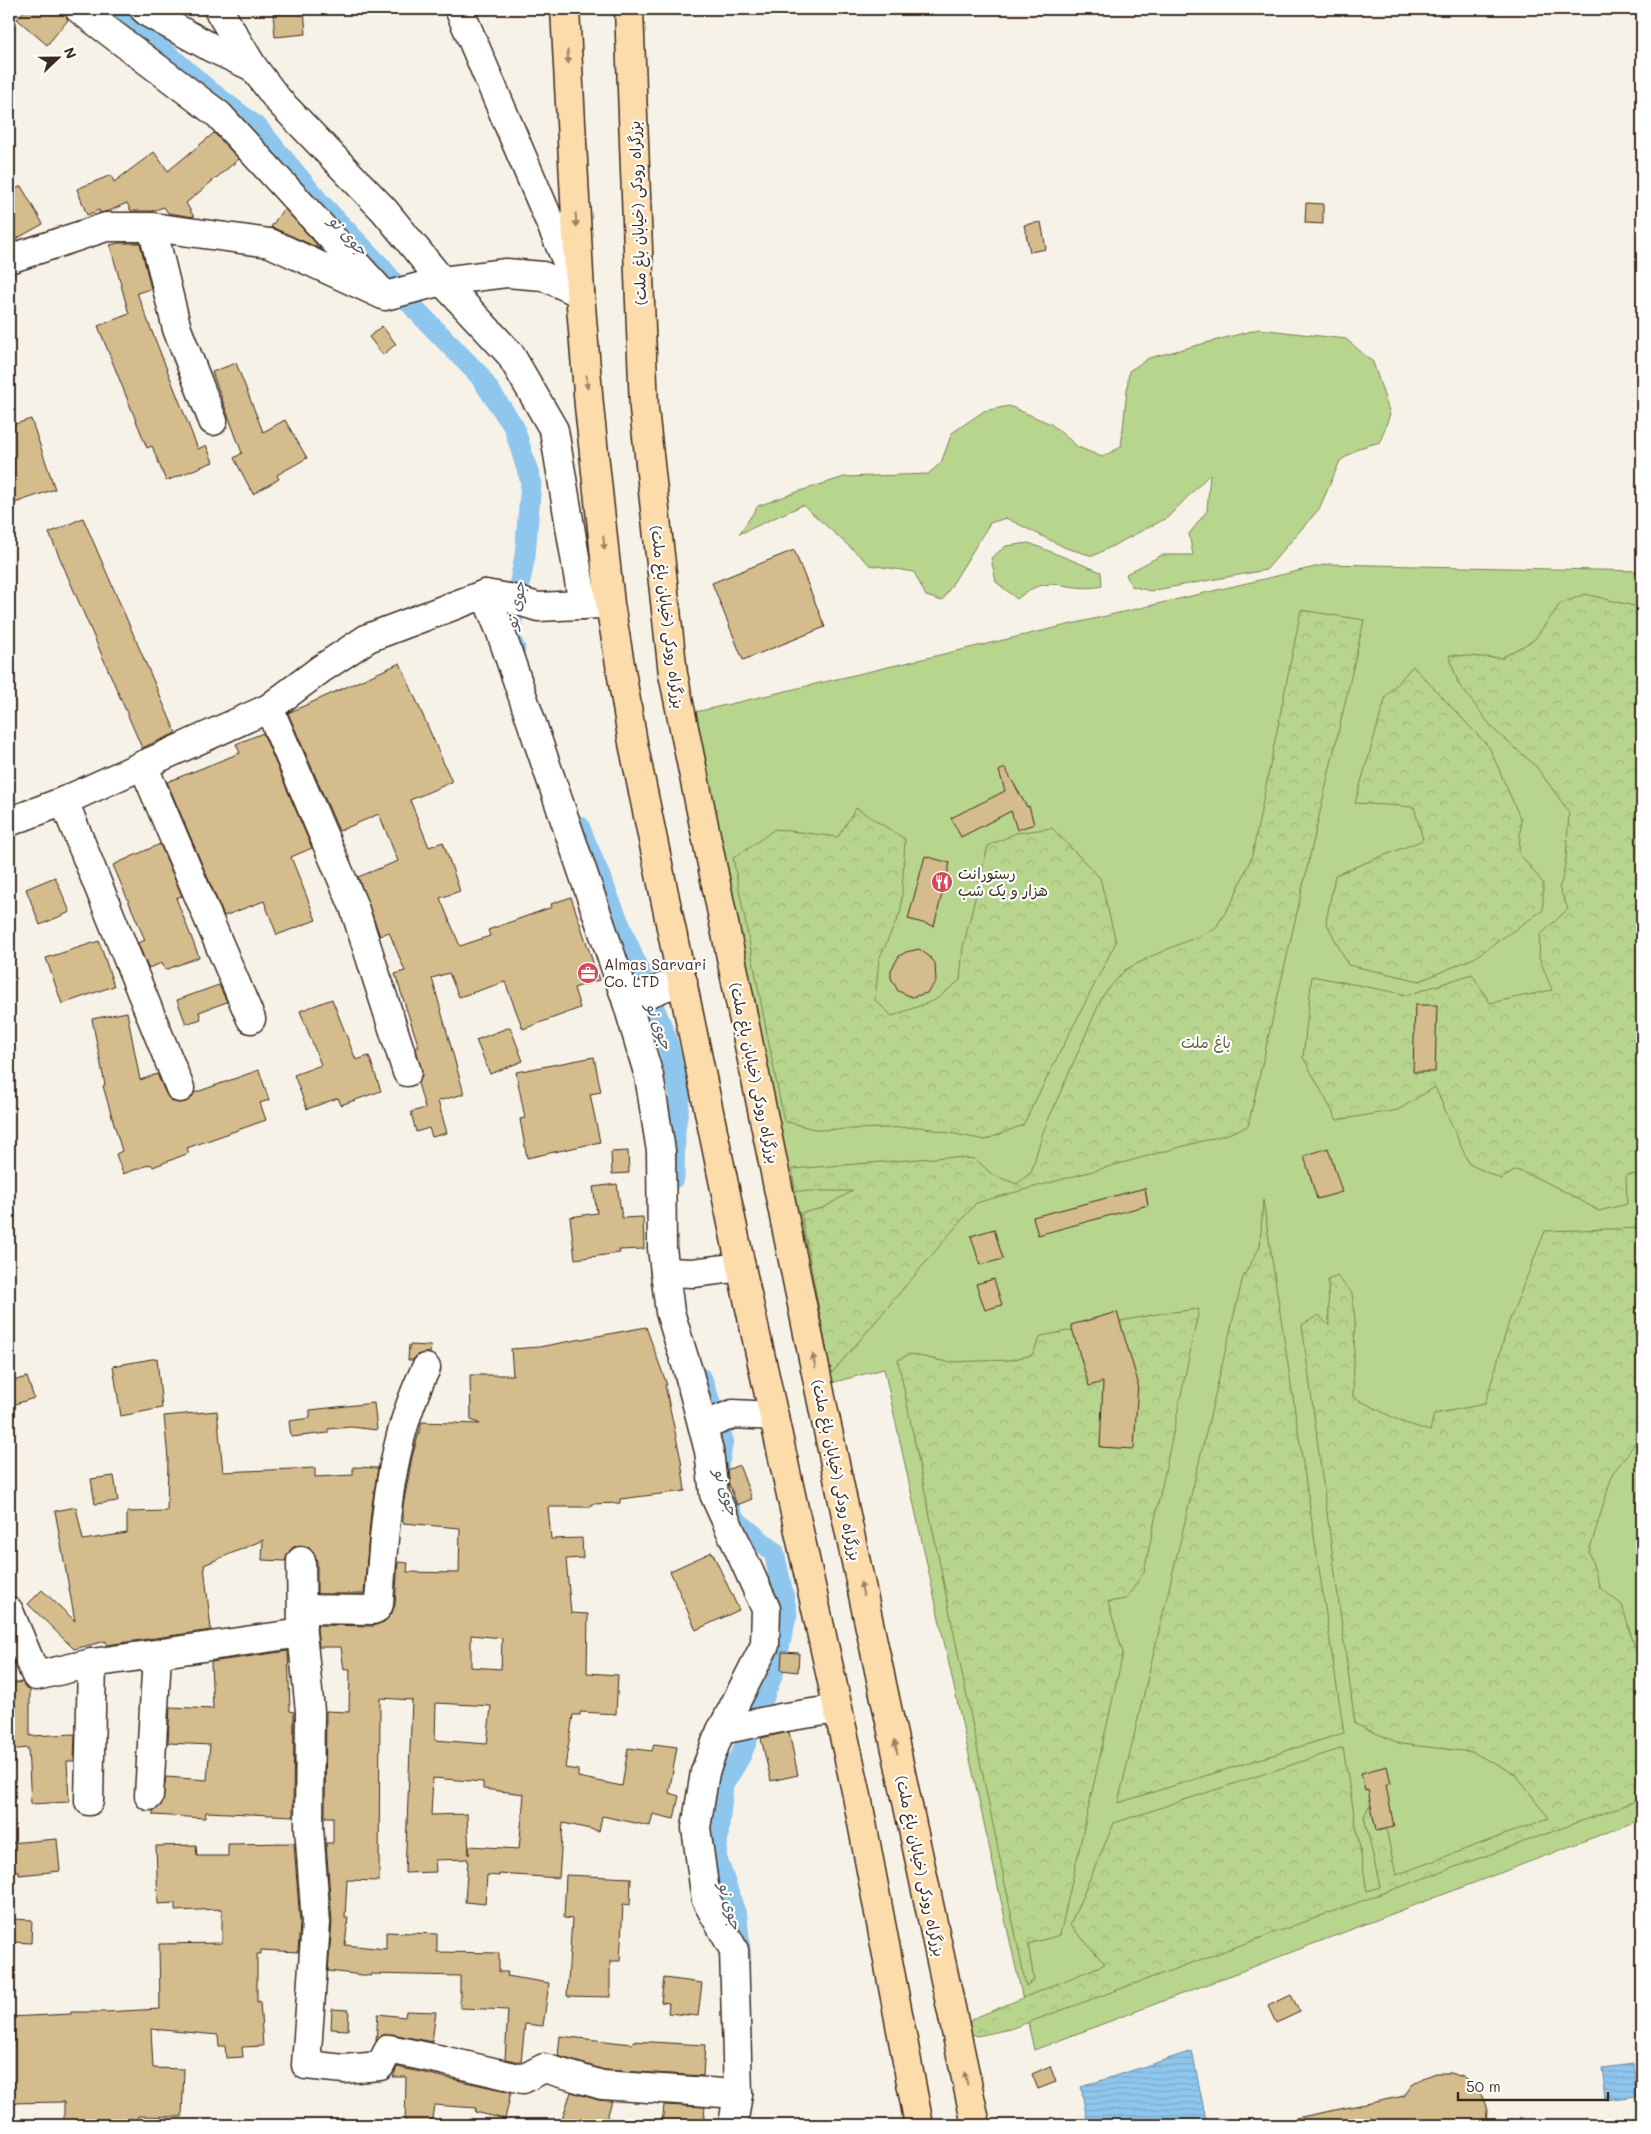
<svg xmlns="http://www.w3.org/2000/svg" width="1651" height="2134" viewBox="0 0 1651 2134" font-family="Mali,'Playpen Sans Arabic',sans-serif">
	<defs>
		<pattern id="forest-crowns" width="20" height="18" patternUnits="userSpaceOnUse" patternTransform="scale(1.25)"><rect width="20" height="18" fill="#b8d58d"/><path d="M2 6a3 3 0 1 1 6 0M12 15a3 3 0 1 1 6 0" fill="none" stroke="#9fb779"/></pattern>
		<pattern id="water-rules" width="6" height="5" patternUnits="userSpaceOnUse" patternTransform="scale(1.25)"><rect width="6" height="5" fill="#8ec6ed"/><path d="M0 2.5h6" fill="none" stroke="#7baacb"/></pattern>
	</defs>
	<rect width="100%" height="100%" fill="#f7f2e8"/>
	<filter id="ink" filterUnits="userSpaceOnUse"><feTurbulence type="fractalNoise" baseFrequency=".02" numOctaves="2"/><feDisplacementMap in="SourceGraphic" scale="10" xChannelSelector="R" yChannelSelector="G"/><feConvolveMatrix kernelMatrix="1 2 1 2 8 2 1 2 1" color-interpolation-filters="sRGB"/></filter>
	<g filter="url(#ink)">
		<!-- green -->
		<g fill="#b8d58d" stroke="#7a8056">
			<polygon points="1259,329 1346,339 1373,362 1390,414 1380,442 1359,448 1340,461 1319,509 1266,570 1150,591 1131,586 1126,574 1162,555 1193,555 1189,534 1207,511 1210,474 1167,518 1093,556 1066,548 1006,518 990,523 942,601 926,596 914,572 870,565 803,505 739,534 758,506 797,492 844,477 928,474 941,463 952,433 984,411 1009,406 1051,424 1078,447 1102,457 1121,447 1129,371 1149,358"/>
			<path d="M 1029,543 L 1101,572 L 1102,586 C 1067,594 1050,570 1017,599 L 996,582 L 991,558 L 1006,546 Z"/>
			<polygon points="1328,564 1642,571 1642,1819 1034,2050 884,1369 827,1384 696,712"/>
		</g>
		<!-- forest -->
		<g fill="url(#forest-crowns)" stroke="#7a8056">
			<path d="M 1585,594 L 1642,608 L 1642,1174 L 1626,1175 L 1627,1204 L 1599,1211 C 1573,1196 1544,1179 1516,1170 L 1501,1179 L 1469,1164 L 1435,1087 L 1398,1110 L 1337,1120 L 1303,1057 L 1312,976 L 1408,995 L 1472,974 L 1490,1003 L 1552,990 L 1539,957 L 1540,935 L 1568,909 L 1559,887 L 1562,881 L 1566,859 L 1569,812 L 1535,765 L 1495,731 L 1458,683 L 1449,655 L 1501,658 L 1534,640 L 1560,604 Z"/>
			<polygon points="1301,610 1364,620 1248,1126 1228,1134 976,1203 831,1374 801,1213 823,1208 852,1191 795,1191 792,1169 946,1157 975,1159 993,1175 1017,1184 1031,1172 1043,1132 1103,995 1125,970 1154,955 1215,929 1233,900 1252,856"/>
			<polygon points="1413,666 1489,747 1521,820 1519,853 1543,883 1543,910 1474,958 1420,981 1348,965 1326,922 1335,875 1423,840 1414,807 1355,803 1386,696"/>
			<polygon points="856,808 905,839 901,911 879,959 875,1000 892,1016 935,1000 960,980 963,947 988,846 1016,833 1052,828 1100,878 1116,942 1023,1125 985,1140 920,1127 818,1130 784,1121 733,858 746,850 775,829 838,837"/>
			<polygon points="1263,1200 1344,1733 1118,1803 1243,1277 1260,1247"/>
			<polygon points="1642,1228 1642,1434 1613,1473 1589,1552 1600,1588 1622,1605 1642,1671 1642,1799 1010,2029 977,2036 966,2031 972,2019 1105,1964 1070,1925 1114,1823 1343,1748 1367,1891 1380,1887 1364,1816 1369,1806 1382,1810 1396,1875 1549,1818 1515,1774 1472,1752 1401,1744 1355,1724 1302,1325 1319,1315 1329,1326 1328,1280 1337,1276 1352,1293 1355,1319 1353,1397 1402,1422 1430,1431 1434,1414 1485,1404 1509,1322 1545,1231"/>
			<polygon points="1199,1309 1144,1572 1126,1599 1108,1602 1123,1653 1060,1935 1028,1944 1034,1980 1026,1986 898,1360 910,1354 947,1362 1010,1360 1032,1355 1041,1336 1163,1313"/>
		</g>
		<!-- water -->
		<g fill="url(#water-rules)" stroke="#6d889a">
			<polygon points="1192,2051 1207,2125 1088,2125 1081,2087"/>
			<polygon points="1633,2064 1637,2096 1606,2100 1602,2068"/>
		</g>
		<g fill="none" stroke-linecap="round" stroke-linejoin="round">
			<!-- canal -->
			<g stroke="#8ec6ed" stroke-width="21">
				<polyline points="116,9 207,89 258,128 319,202 380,266 417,311 479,375 514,427 531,482 525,556 509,636 515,649"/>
				<polyline points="579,826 666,1037 680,1096 675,1130 674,1178"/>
				<polyline points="702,1379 723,1440 718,1467 720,1474"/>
				<polyline points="729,1506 733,1518 774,1552 787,1613 773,1673 741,1755 723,1785 716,1856 737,1918 741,1958"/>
			</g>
		</g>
		<!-- building -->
		<g fill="#d5bc8c" stroke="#3b2a1e" fill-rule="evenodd">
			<polygon points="26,9 62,9 68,20 47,45 17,19"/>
			<polygon points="283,9 304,9 306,34 275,37 273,13 283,13"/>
			<polygon points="214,133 239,159 186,203 194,217 168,213 164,207 152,211 131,211 127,203 109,211 100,213 99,210 87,215 77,189 111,175 114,182 154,152 168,171"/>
			<polygon points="21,186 43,224 16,239 9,226 9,193"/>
			<polygon points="1306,203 1323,204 1323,224 1305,223"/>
			<polygon points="284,208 321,249 271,227"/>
			<polygon points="1041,222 1046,249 1030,252 1024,225"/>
			<polygon points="119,243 140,243 151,289 137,293 198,449 206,445 213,462 166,481 152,446 147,448 98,326 129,314 110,245"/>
			<polygon points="382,326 396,344 383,355 369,337"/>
			<polygon points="236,363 263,432 285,420 307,458 277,475 279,479 253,494 234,458 242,453 212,372"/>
			<polygon points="31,419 55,489 9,505 9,426"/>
			<polygon points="83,518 176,733 142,748 49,533"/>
			<polygon points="794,550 825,627 743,660 712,583"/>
			<polygon points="400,663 452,782 410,800 429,847 443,842 460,891 440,898 460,946 490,936 488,930 552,907 551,904 571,897 599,980 574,988 580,1008 523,1029 505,982 459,997 449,973 432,978 464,1094 438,1101 447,1133 432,1137 429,1128 416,1132 411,1112 425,1108 418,1083 422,1075 416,1048 419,1047 395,974 405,971 389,932 380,936 358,877 398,861 379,814 339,831 288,713"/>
			<polygon points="263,733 312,848 291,857 316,920 277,935 264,901 224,916 167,782 240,753 236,744"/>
			<polygon points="1005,768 1027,807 1029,806 1034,824 1017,830 1011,811 961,837 951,818 1005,791 999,771"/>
			<polygon points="160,844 182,896 176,898 199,957 165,970 162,963 148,968 138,943 145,940 113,865"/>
			<polygon points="925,856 950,863 934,926 908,919"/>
			<polygon points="55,877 70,912 40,925 26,889"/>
			<polygon points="99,941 114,986 62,1004 46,958"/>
			<polygon points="919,949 930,957 935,963 936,981 927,993 912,997 898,991 891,978 891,970 899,956 906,952"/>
			<polygon points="219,985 227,1002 199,1012 201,1019 186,1024 177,1000"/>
			<polygon points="332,999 356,1060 369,1056 381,1091 341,1105 338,1098 307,1109 294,1075 321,1065 300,1011"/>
			<polygon points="1415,1005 1437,1005 1435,1072 1413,1072"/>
			<polygon points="127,1012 140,1080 157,1074 166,1094 171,1101 178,1103 186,1102 194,1093 259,1070 269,1100 260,1103 266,1120 187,1148 189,1153 153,1167 151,1164 123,1174 116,1154 122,1151 103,1086 105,1085 92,1019"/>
			<polygon points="510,1027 523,1061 490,1074 476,1040"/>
			<polygon points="594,1057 601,1092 590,1094 600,1142 527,1158 520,1119 525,1118 516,1072"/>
			<polygon points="1328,1148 1342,1192 1317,1199 1304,1156"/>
			<polygon points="628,1151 629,1173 612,1174 611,1152"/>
			<polygon points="617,1184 622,1218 643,1217 644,1249 619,1250 620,1253 575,1259 570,1217 597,1213 593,1187"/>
			<polygon points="1145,1188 1148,1205 1038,1235 1033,1217"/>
			<polygon points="994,1229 1003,1259 980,1265 971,1236"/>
			<polygon points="994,1279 1002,1305 985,1310 976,1284"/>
			<polygon points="1117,1312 1138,1382 1134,1449 1100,1447 1103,1382 1089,1386 1071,1325"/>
			<path d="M 646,1327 L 667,1385 L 665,1385 L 681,1460 L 685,1491 L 620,1499 L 620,1503 L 591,1504 L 591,1507 L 548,1507 L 551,1539 L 582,1538 L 583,1558 L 566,1559 L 571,1613 L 588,1614 L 587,1673 L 618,1675 L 616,1714 L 580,1712 L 580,1715 L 573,1715 L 565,1768 L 578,1770 L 578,1777 L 622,1786 L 628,1748 L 652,1751 L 654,1744 L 677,1747 L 669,1793 L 679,1796 L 674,1819 L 653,1814 L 650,1826 L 602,1816 L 599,1831 L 563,1823 L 559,1878 L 499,1874 L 499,1876 L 487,1875 L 485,1904 L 465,1902 L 468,1859 L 435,1860 L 436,1872 L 405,1873 L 412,1700 L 380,1698 L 379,1881 L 347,1880 L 345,1918 L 348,1918 L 345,1945 L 386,1949 L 386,1932 L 437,1934 L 437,1952 L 499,1953 L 499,1972 L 508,1972 L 507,1976 L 549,1983 L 543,2026 L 525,2024 L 521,2062 L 505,2059 L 508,2010 L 460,2008 L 460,1976 L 371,1974 L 371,1976 L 328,1971 L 332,1922 L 326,1843 L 333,1843 L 333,1817 L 325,1817 L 326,1711 L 349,1712 L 350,1669 L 344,1670 L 341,1647 L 319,1647 L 317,1629 L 318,1625 L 373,1626 L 384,1622 L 391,1615 L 395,1605 L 398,1562 L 408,1563 L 407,1572 L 459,1573 L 460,1528 L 403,1523 L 403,1506 L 412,1457 L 422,1422 L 480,1424 L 471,1420 L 470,1375 L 513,1375 L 511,1349 L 539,1347 ZM 471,1635 L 502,1638 L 501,1669 L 471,1667 ZM 436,1703 L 491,1706 L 487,1744 L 435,1740 ZM 433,1778 L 483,1782 L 483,1789 L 524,1794 L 519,1849 L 469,1846 L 469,1855 L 467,1814 L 431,1815 Z"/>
			<polygon points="409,1345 431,1346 430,1353 424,1353 417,1355 413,1360 408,1360"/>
			<polygon points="157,1358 162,1408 121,1416 113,1366"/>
			<polygon points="27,1377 34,1398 9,1406 9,1382"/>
			<polygon points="374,1403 377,1430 351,1427 328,1429 328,1433 291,1437 289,1421 310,1418 310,1410"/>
			<polygon points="217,1411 223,1472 315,1468 315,1477 353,1475 353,1467 378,1468 371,1511 364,1594 317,1594 317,1561 314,1553 308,1547 300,1545 293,1547 288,1553 285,1561 262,1560 263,1540 204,1565 211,1630 106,1645 106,1641 74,1649 28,1604 42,1590 75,1621 55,1511 76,1507 83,1540 127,1533 127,1512 167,1511 168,1459 164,1416"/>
			<polygon points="739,1465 752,1499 737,1505 729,1484 727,1470"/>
			<polygon points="114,1476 118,1501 95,1504 91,1479"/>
			<polygon points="712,1552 739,1610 696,1630 670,1571"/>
			<polygon points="288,1651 290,1711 294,1712 293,1816 206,1812 205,1818 153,1815 153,1811 162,1804 166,1777 207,1780 210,1745 168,1743 170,1707 213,1709 211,1662"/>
			<polygon points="782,1652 799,1653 798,1672 781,1670"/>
			<polygon points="22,1682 30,1690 30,1736 75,1734 74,1761 67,1761 69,1802 31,1804 28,1748 9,1750 9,1684"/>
			<polygon points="789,1732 798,1775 771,1781 761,1738"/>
			<polygon points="1387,1766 1391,1784 1386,1785 1394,1827 1376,1831 1368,1790 1365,1791 1361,1773"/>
			<polygon points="57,1839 60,1871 19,1875 19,1871 9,1871 9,1843"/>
			<polygon points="294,1843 300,1923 298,1952 261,1950 261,1954 257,1954 257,2002 260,2001 263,2046 242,2047 243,2057 226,2058 225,2046 219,2046 218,2035 151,2029 153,2068 184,2069 182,2117 138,2116 137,2125 64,2124 64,2102 9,2103 9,2017 71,2014 71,2012 105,2012 160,2009 159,1944 222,1943 222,1909 175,1911 175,1903 158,1904 156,1846 196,1845 197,1856 228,1856 228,1844"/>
			<polygon points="566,1875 631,1878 630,1905 623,1904 620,1961 610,1961 610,1997 567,1996 572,1919 564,1918"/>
			<polygon points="12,1919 32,1920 31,1943 12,1942"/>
			<polygon points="664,1978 702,1983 698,2016 668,2013 669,2003 661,2002"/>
			<polygon points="1291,1995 1300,2012 1276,2023 1268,2006"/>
			<polygon points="332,2009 349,2010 348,2030 331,2029"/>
			<polygon points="406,2011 436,2012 432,2042 392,2034 382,2035 376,2041 378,2014 405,2017"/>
			<polygon points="560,2036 632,2044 633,2041 705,2045 703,2076 605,2070 558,2056"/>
			<polygon points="1050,2066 1056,2082 1038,2089 1032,2074"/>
			<polygon points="397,2067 511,2092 505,2119 475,2112 476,2108 434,2105 431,2125 405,2125 406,2077 393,2077"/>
			<polygon points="1436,2073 1450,2073 1463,2077 1474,2085 1482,2096 1487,2111 1486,2125 1296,2125 1296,2118 1404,2096 1412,2085 1423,2078"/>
			<polygon points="571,2092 598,2100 612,2101 605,2125 560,2125"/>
			<polygon points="664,2105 705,2107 703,2125 662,2125"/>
		</g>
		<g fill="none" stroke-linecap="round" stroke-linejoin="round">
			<!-- minor casing -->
			<g stroke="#3b2a1e" stroke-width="31">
				<g id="minor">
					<polyline points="79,9 219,115 376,286"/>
					<polyline points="144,9 150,14 212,48 253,67"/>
					<polyline points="218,9 253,67 278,100 384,210 442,281 510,354 554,430 583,605"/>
					<polyline points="459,9 579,290"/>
					<polyline points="152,227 177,329 213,421"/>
					<polyline points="9,259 106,227 152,227 270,243 385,296 442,281 506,273 543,276 580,293"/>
					<polyline points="485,594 500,630 627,1002 649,1076 661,1151 662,1248 670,1312 689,1374 709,1451 714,1494 766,1609 765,1645 718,1737 705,1772 696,1828 706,1900 734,1950 738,2094 733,2125"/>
					<polyline points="269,708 354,907 407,1072"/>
					<polyline points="143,765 251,1019"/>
					<polyline points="64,801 180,1088"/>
					<polyline points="9,822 64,801 269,708 321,669 368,638 485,594 509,598 538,607 601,604"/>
					<polyline points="627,1002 664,987 683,982"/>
					<polyline points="665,1272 693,1273 741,1267"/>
					<polyline points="703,1426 733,1414 774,1416"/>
					<polyline points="301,1561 302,1626"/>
					<path d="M 302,1609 L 373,1610 L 377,1608 L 379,1604 C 384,1524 390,1440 426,1368"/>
					<polyline points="9,1611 36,1676 92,1663 302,1633 310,1711 309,1827 316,1923 306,2065 344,2069 380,2066 389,2049 442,2060 523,2079 544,2068 602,2085 738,2094"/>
					<polyline points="721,1730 786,1717 838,1709"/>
					<polyline points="149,1796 157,1655"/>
					<polyline points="89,1801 92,1663"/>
				</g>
			</g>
			<!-- highway casing -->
			<g stroke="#3b2a1e" stroke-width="31">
				<g id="highway">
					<polyline points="565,9 580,293 589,406 610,604 633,743 741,1267 856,1791 919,2125"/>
					<polyline points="629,9 644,409 673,674 824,1412 976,2125"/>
				</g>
			</g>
			<!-- minor -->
			<use href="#minor" stroke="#fff" stroke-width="28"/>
			<!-- highway -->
			<use href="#highway" stroke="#fddcac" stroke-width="28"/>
		</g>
		<!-- one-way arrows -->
		<defs><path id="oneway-solid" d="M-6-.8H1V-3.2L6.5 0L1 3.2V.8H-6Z" transform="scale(1.25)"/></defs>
		<g fill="#9c8365">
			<use href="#oneway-solid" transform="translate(568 57) rotate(87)"/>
			<use href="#oneway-solid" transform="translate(576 220) rotate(87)"/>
			<use href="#oneway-solid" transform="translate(587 382) rotate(86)"/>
			<use href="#oneway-solid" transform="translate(604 543) rotate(84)"/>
			<use href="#oneway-solid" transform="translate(814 1361) rotate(-102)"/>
			<use href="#oneway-solid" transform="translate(862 1589) rotate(-102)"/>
			<use href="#oneway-solid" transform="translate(896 1747) rotate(-102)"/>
			<use href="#oneway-solid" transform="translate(966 2078) rotate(-102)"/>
		</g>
	</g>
	<!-- icons -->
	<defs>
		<g id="restaurant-disc" transform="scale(1.125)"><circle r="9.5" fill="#d1495b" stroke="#fff"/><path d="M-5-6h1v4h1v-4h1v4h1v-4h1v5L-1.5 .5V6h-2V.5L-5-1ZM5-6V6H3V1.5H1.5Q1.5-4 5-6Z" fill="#fff"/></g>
		<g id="office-disc" transform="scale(1.125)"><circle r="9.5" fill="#d1495b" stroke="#fff"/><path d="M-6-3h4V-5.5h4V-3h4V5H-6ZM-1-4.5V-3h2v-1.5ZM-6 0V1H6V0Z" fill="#fff"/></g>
	</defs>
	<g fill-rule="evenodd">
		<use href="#restaurant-disc" x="942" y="882"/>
		<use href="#office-disc" x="588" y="973"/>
	</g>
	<g text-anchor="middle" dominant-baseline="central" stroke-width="4.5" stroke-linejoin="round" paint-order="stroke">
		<!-- street labels -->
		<g font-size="15" fill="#3b2a1e" stroke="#fff">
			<text transform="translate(637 213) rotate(-92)">بزرگراه رودکی (خیابان باغ ملت)</text>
			<text transform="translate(668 617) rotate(83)">بزرگراه رودکی (خیابان باغ ملت)</text>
			<text transform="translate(755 1073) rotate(78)">بزرگراه رودکی (خیابان باغ ملت)</text>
			<text transform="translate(837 1470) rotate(78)">بزرگراه رودکی (خیابان باغ ملت)</text>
			<text transform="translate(921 1866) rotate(78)">بزرگراه رودکی (خیابان باغ ملت)</text>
		</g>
		<!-- poi labels -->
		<g font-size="15" fill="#3b2a1e" stroke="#fff" text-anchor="start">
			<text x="958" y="873">رستورانت<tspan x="958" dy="17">هزار و یک شب</tspan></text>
			<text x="604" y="964">Almas Sarvari<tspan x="604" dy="17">Co. LTD</tspan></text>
		</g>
		<!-- park labels -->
		<g font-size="15" fill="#605d3f" stroke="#fff">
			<text x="1206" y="1042">باغ ملت</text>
		</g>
		<!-- water labels -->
		<g font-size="16" font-style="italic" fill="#54595c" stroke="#fff">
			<text transform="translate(349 235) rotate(47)">جوی نو</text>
			<text transform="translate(515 605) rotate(-79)">جوی نو</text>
			<text transform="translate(660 1026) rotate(70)">جوی نو</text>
			<text transform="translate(727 1492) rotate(73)">جوی نو</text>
			<text transform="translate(731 1906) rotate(75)">جوی نو</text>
		</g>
	</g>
	<!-- margin -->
	<rect width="1651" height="2134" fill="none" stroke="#fff" stroke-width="30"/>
	<rect x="15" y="15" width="1621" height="2104" fill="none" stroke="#3b2a1e" stroke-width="2" filter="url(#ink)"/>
	<!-- north arrow -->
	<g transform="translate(58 58) rotate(68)" stroke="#ffffff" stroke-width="4" paint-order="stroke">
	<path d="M0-4L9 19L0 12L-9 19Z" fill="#3b2a1e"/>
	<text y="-8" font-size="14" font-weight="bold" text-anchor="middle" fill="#3b2a1e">N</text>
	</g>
	<!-- scale -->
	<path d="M1458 2092v8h150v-8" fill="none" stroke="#3b2a1e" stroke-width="2.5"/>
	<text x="1466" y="2092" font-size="15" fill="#3b2a1e" stroke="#ffffff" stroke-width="4" paint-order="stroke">50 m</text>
</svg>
